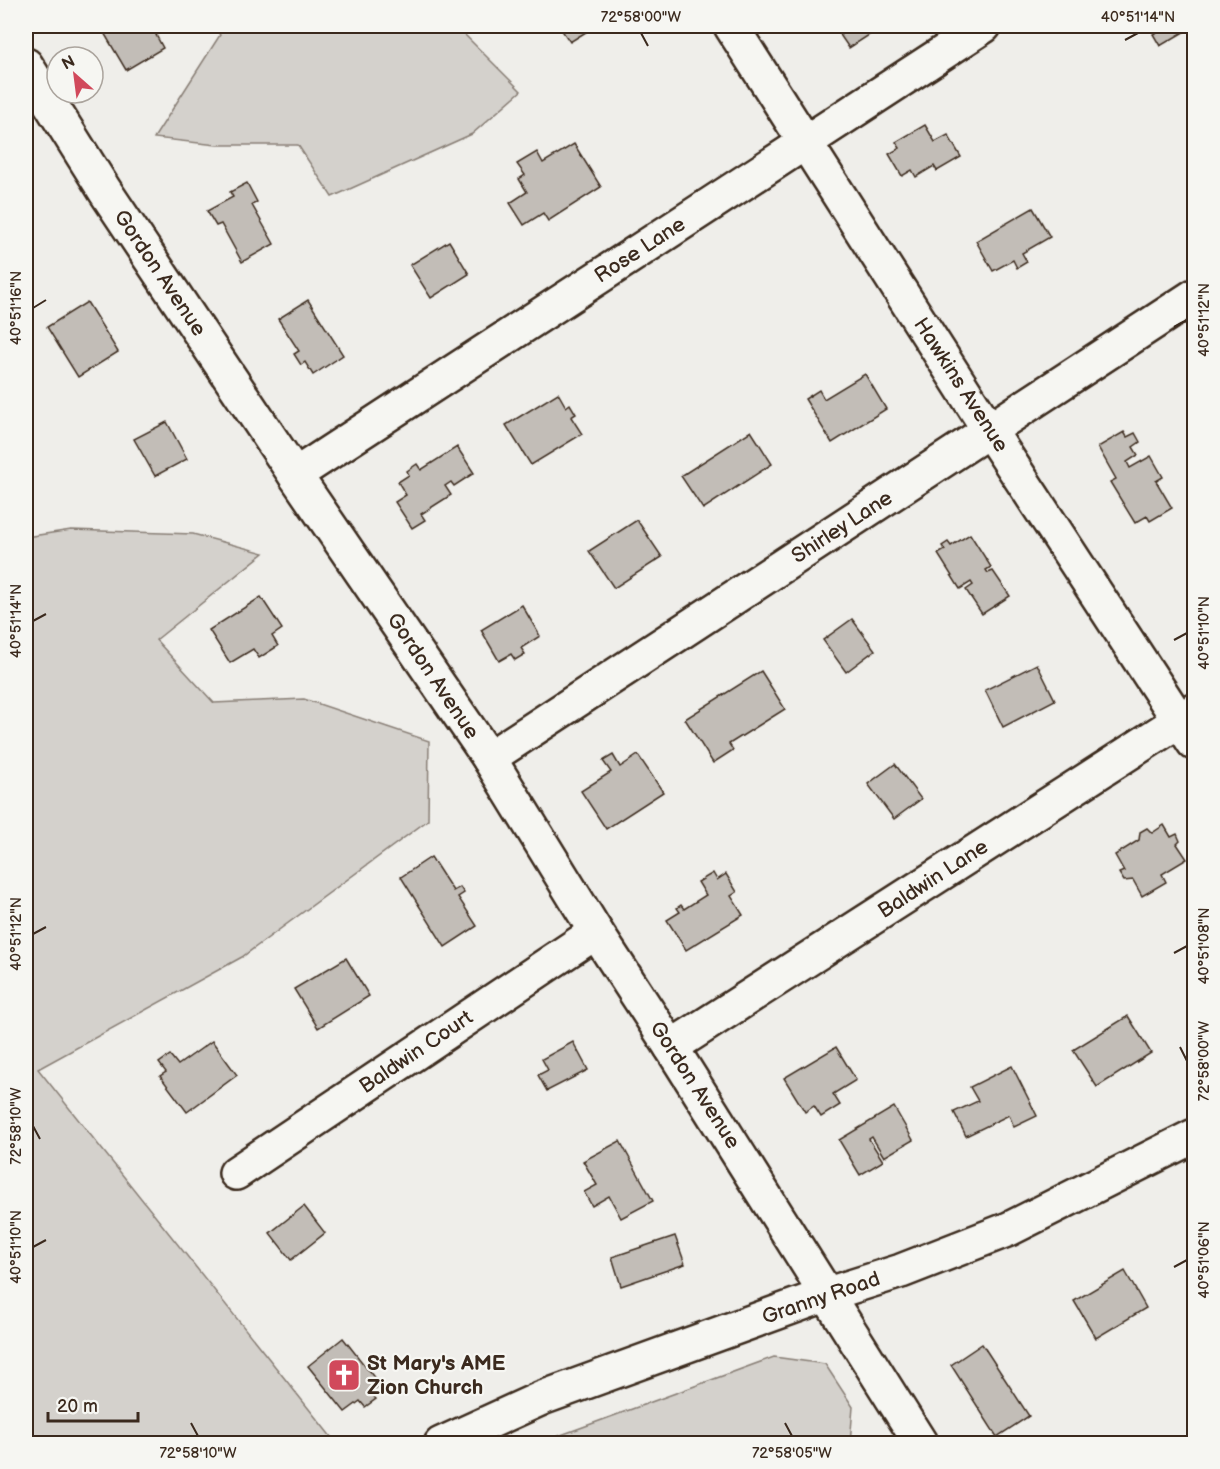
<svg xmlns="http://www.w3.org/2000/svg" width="1220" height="1469" viewBox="0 0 1220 1469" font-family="'Balsamiq Sans',sans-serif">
	<rect width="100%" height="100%" fill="#efeeea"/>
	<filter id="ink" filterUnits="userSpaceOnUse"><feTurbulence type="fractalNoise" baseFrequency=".0167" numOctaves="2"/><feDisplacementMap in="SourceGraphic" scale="12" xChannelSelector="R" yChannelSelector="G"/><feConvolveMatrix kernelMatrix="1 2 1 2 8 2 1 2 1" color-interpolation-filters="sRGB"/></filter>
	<g filter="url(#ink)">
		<!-- green -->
		<g fill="#d4d1cc" stroke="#887e75" stroke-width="1.5">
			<polygon points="214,26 456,26 521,91 472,134 332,197 298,145 217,145 154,138 220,35"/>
			<polygon points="71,530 193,534 264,553 156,640 214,703 304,699 429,741 428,820 242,957 38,1069 336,1443 26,1443 26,537"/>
			<polygon points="774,1357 825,1364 853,1407 850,1443 543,1444 542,1442"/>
		</g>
		<!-- building -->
		<g fill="#c2bdb7" stroke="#3b2a1e" stroke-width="1.5">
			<polygon points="100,26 173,26 156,35 163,48 126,70"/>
			<polygon points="559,26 582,26 586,32 570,42"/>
			<polygon points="834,26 883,26 849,48"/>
			<polygon points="1167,26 1194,26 1160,46 1153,34"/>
			<polygon points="925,125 935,142 948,135 961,157 937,171 934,166 916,177 912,170 902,176 889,154 900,148 896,142"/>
			<polygon points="574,144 601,187 548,221 543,213 524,225 510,203 527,192 519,179 525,175 517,164 537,152 543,163"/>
			<polygon points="247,183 257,202 252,205 274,244 242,262 221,224 216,226 207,211 233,197 230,192"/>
			<polygon points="1033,208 1050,237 1022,253 1027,262 1017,268 1013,260 993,271 976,241"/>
			<polygon points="449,241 469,274 431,298 410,265"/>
			<polygon points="308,300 343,355 313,375 305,362 301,365 294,354 299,351 278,319"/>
			<polygon points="87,302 118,352 78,377 47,327"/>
			<polygon points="865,374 886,409 832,443 805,399 819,390 824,399"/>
			<polygon points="558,393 566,407 570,404 576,414 571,417 582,434 531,465 506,425"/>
			<polygon points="167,422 187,459 155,476 134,439"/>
			<polygon points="751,431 772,464 703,509 681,476"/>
			<polygon points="1124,432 1127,437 1135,433 1140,442 1133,447 1138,455 1127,462 1130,468 1151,456 1163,477 1156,481 1172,508 1150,521 1147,516 1135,523 1110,482 1116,479 1098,447"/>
			<polygon points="457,447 474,473 454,486 451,482 445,486 451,495 421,514 425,520 412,528 395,502 406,495 398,482 409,475 407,471 417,464 421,470"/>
			<polygon points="637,520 662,557 614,588 589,551"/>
			<polygon points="970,534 991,567 986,570 988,573 993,571 1010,596 982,614 966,590 973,585 971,582 960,589 938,554 945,550 942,546 948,542 951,546"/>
			<polygon points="261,597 282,629 272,636 278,646 259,658 253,649 230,663 209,630"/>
			<polygon points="522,605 540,636 521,648 525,654 515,660 511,654 499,661 481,630"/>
			<polygon points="852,619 875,650 846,672 823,640"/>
			<polygon points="1037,664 1055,700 1003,727 985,690"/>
			<polygon points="761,671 785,709 729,744 733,750 713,763 685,719"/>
			<polygon points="613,755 620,767 638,755 663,792 606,829 581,791 611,772 603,761"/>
			<polygon points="895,764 921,799 894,819 868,784"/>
			<polygon points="1164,825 1171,837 1177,834 1180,841 1177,844 1187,859 1162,874 1166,882 1142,896 1133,880 1124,881 1119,873 1124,871 1115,855 1139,840 1140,832 1147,828 1152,833"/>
			<polygon points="431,857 453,891 460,887 464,893 458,897 477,926 445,947 401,877"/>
			<polygon points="713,873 717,880 726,874 737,892 731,896 743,915 686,950 667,920 680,912 677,908 681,905 684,909 706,895 698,882"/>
			<polygon points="346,958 369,996 318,1028 294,989"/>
			<polygon points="1128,1016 1151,1053 1097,1087 1073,1050"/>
			<polygon points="212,1041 237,1075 187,1112 160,1076 166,1072 159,1063 170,1055 178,1065"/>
			<polygon points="573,1042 588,1070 547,1091 538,1075 548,1070 542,1059"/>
			<polygon points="836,1047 856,1080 833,1094 840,1105 821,1117 814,1106 805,1112 784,1078"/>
			<polygon points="1012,1066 1037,1116 1014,1127 1009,1115 966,1136 954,1112 978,1101 970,1087"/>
			<polygon points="894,1107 913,1140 884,1157 872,1137 869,1139 883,1161 860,1175 839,1140"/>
			<polygon points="620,1141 653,1201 621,1218 609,1196 592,1206 584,1192 597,1185 583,1161"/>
			<polygon points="304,1206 325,1233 291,1260 270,1233"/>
			<polygon points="675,1236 685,1264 621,1286 612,1257"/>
			<polygon points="1125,1271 1146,1308 1096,1338 1074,1301"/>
			<polygon points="343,1338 380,1385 370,1392 376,1399 365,1407 360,1401 345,1412 308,1366"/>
			<polygon points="982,1344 1029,1416 997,1437 951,1365"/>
		</g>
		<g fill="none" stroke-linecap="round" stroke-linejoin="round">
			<!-- minor casing -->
			<g stroke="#3b2a1e" stroke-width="38">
				<g id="minor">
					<polyline points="731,26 989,430 1194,743"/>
					<polyline points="26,65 105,191 295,475 489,758 596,932 671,1047 921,1444"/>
					<polyline points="295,475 984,26"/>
					<polyline points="489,758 1194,296"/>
					<polyline points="671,1047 1194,711"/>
					<polyline points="236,1173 596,932"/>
					<polyline points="441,1444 542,1398 828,1294 901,1271 1009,1229 1194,1136"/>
				</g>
			</g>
			<!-- minor -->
			<use href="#minor" stroke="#f6f6f2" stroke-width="33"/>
		</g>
	</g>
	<!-- ticks -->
	<path fill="none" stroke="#3b2a1e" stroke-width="2" d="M 641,33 L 648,46M 1125,40 L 1138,33M 33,308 L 46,300M 1174,327 L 1187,320M 33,621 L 46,614M 1174,640 L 1187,633M 33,934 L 46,927M 1174,953 L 1187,946M 1180,1047 L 1187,1061M 33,1126 L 40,1139M 33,1247 L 46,1240M 1174,1267 L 1187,1260M 191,1423 L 198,1436M 785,1423 L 792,1436"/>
	<!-- icons -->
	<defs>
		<g id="church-square" transform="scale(1.725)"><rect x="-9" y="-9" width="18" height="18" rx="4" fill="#d1495b" stroke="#f6f6f2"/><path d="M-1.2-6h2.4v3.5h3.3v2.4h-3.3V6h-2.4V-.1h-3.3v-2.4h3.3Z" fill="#fff"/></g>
	</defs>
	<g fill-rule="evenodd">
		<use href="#church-square" x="344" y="1375"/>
	</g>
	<g text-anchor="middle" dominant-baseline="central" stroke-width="4.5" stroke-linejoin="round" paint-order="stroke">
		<!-- street labels -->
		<g font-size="21" fill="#3b2a1e" stroke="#f6f6f2">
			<text transform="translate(640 250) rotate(-33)">Rose Lane</text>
			<text transform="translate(160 273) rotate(56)">Gordon Avenue</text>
			<text transform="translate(961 385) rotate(57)">Hawkins Avenue</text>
			<text transform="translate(842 527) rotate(-33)">Shirley Lane</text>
			<text transform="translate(433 676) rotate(56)">Gordon Avenue</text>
			<text transform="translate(933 879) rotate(-33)">Baldwin Lane</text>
			<text transform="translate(416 1052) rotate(-34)">Baldwin Court</text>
			<text transform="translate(695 1085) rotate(57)">Gordon Avenue</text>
			<text transform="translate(821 1298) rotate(-19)">Granny Road</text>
		</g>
		<!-- poi labels -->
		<g font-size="21" font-weight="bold" fill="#3b2a1e" stroke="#f6f6f2" text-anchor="start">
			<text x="367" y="1363">St Mary's AME<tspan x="367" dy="24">Zion Church</tspan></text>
		</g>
	</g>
	<!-- margin -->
	<rect width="1220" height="1469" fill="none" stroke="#f6f6f2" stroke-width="66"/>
	<!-- north arrow -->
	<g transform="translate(75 75) rotate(332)"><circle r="28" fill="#f6f6f2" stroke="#aba49d" stroke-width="1.5"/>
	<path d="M0-4.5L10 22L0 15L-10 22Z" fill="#d1495b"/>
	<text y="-9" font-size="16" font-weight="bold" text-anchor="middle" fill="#3b2a1e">N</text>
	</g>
	<!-- scale -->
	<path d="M48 1412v9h90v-9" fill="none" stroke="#3b2a1e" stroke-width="3"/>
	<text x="57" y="1412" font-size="18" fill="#3b2a1e" stroke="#f6f6f2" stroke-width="4.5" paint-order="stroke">20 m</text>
	<rect x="33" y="33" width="1154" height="1403" fill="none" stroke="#3b2a1e" stroke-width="2"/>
	<g font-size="15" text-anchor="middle" fill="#3b2a1e">
		<text x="641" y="22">72°58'00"W</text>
		<text x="1138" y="22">40°51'14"N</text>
		<text transform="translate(16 308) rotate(-90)" y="5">40°51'16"N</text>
		<text transform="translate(1204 320) rotate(-90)" y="5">40°51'12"N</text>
		<text transform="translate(16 621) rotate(-90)" y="5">40°51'14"N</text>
		<text transform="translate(1204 633) rotate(-90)" y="5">40°51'10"N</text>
		<text transform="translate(16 934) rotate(-90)" y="5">40°51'12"N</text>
		<text transform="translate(1204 946) rotate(-90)" y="5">40°51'08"N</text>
		<text transform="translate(1204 1061) rotate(-90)" y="5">72°58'00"W</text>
		<text transform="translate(16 1126) rotate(-90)" y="5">72°58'10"W</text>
		<text transform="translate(16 1247) rotate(-90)" y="5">40°51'10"N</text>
		<text transform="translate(1204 1260) rotate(-90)" y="5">40°51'06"N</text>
		<text x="198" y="1458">72°58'10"W</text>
		<text x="792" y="1458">72°58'05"W</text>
	</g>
</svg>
